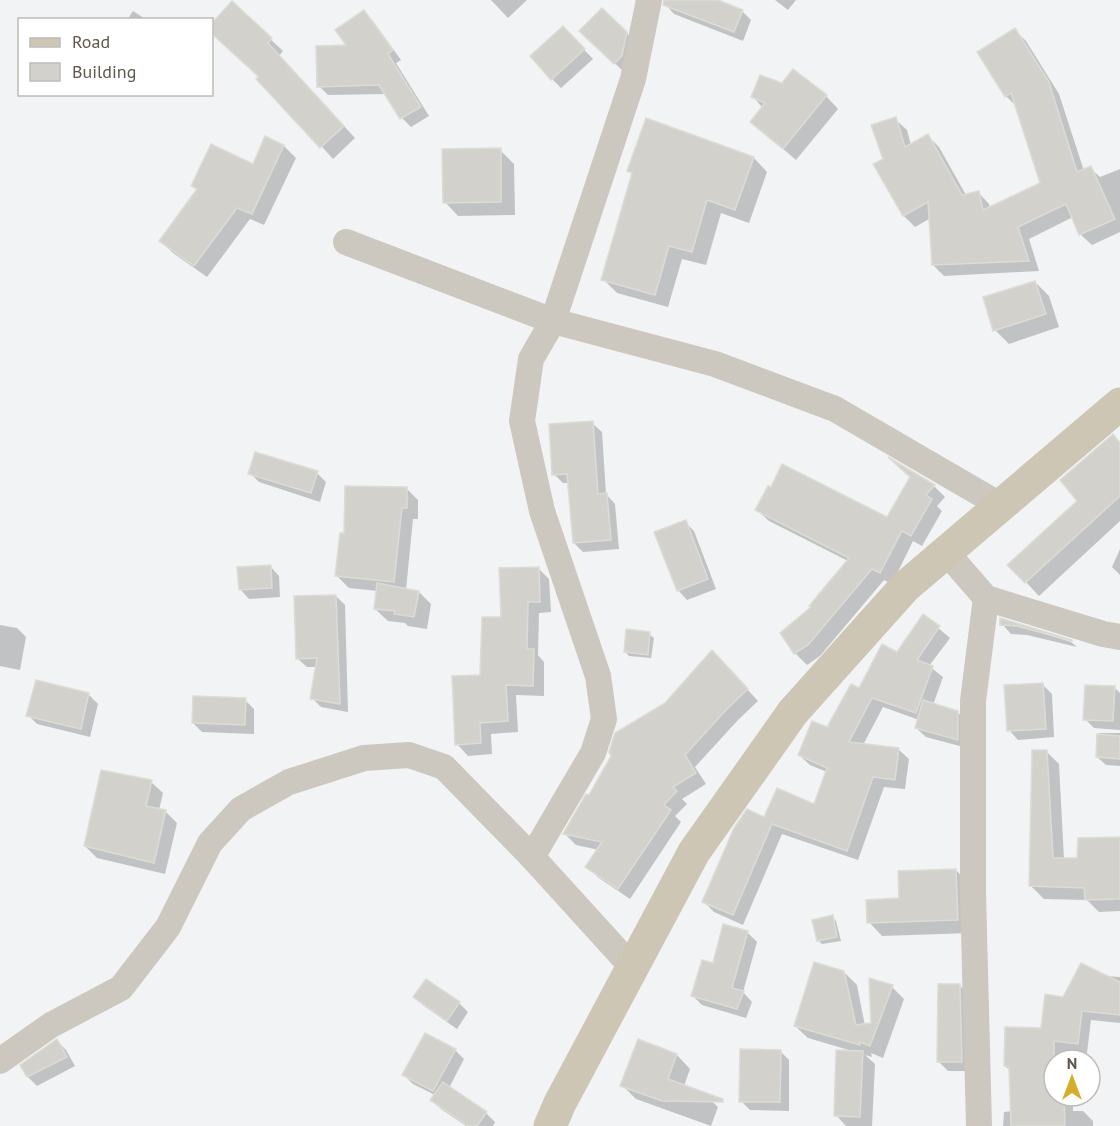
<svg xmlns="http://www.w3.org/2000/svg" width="1120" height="1126" viewBox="0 0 1120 1126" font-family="'PT Sans',sans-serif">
	<rect width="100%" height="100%" fill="#f2f3f4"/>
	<!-- shadow -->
	<g fill="#0003">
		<polygon points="491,0 527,0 508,18"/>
		<polygon points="665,0 714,0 742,11 751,20 743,41 674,14 665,4"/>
		<polygon points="775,0 796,0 788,10"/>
		<polygon points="232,3 283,51 279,56 355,138 333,159 260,78 212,32 212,26"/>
		<polygon points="602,10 636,42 624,72 581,31"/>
		<polygon points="133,11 147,20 127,20"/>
		<polygon points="364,12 373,21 401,60 396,63 429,116 411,127 402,118 386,94 328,95 319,86 349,46"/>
		<polygon points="1015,30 1026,41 1059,94 1084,171 1090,168 1100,177 1120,169 1120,232 1092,245 1080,234 1073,217 1029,239 1039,271 944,276 933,265 931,218 915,227 904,216 875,165 885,159 895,119 907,130 911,145 928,136 939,147 966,195 978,192 989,204 990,208 1042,184 1017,107 1006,96"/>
		<polygon points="572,37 593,59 561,88 552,79"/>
		<polygon points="826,96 838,109 796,160 752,122 763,108 753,97"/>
		<polygon points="647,120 754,158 767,172 749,223 721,213 706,265 682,259 668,307 617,293 603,279 633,175 629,171"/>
		<polygon points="266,138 284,146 296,158 264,225 250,219 207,277 173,253 161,241 198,191 193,186 253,166"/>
		<polygon points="500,150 514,164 515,215 458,216 445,202"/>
		<polygon points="1035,282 1049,296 1059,327 1009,344 995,330"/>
		<polygon points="592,423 602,432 606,494 615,504 619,549 583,552 574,543 569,483 563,483 554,474"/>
		<polygon points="1113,436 1120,443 1120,521 1039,596 1010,565 1079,502"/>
		<polygon points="250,473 317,473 326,482 320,502 259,482"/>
		<polygon points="934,486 945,497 937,506 942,511 922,546 913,541 892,584 884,580 820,656 807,665 795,653 782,633 813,608 848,561 769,521 757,510 887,519"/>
		<polygon points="406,488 418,500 418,519 413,519 406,590 419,592 431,604 427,629 408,626 405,623 388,621 375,609 378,591 349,588 337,576 345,535"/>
		<polygon points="685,522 694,531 716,589 687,600 678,590"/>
		<polygon points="1120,549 1120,575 1112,567"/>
		<polygon points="270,566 279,576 280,597 249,599 240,589"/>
		<polygon points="538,568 549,579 551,612 539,613 538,655 544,662 544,696 516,695 518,732 491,734 492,754 468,756 457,744 502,619"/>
		<polygon points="336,596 345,605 348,712 321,707 312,698 317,667 307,667 297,658"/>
		<polygon points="924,616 950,638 929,666 943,677 933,705 957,712 967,721 967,748 926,737 916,728 919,720 883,707 863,745 898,749 909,759 905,789 884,787 858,860 782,834 743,925 714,912 704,902 765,818 815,806 827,772 810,765 799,755 828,729 860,690 897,654"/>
		<polygon points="1002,620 1071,642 1077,647 1027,635 1011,634 1002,624"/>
		<polygon points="0,625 17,628 26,637 20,670 0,666"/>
		<polygon points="649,634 654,638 651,658 629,656 625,652"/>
		<polygon points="723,663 758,701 738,720 695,767 706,784 682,799 687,804 675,816 681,822 630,899 599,878 587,867 599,850 576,845 565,834 590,797 666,704"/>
		<polygon points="1043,685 1052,694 1054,737 1018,740 1009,730"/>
		<polygon points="1114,687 1120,693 1120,730 1094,728 1085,719"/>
		<polygon points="89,695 98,704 90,737 37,724 28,715"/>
		<polygon points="245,700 254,709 254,734 202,732 193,723"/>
		<polygon points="1099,733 1120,733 1120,766 1106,765 1097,757"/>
		<polygon points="1046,751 1059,764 1064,859 1078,859 1120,839 1120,911 1099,912 1087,900 1044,899 1031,886"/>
		<polygon points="151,782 163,793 159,810 165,811 177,823 165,874 97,858 85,846"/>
		<polygon points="956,870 969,884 971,933 882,936 869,922 901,900"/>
		<polygon points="832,917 836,921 841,941 822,944 818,940"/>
		<polygon points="747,932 757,942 743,992 752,1002 746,1018 702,1005 693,996 714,965"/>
		<polygon points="844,972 857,985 865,1026 872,1025 892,987 904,999 883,1058 871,1053 872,1057 865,1055 875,1064 872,1126 846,1126 836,1115 852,1051 808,1038 795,1026"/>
		<polygon points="1104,976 1120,977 1120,1023 1091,1020 1087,1053 1072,1051 1072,1060 1054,1060 1054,1096 1073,1096 1073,1111 1083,1111 1093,1121 1093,1126 1003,1126 1004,1112 1012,1111 1011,1071 1005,1066 1042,1030 1064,998"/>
		<polygon points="960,986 969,995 971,1071 948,1071 939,1062"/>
		<polygon points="415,997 459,1003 468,1012 457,1029 424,1006"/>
		<polygon points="57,1041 66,1050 75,1066 37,1086 28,1077 22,1066"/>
		<polygon points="639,1041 677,1055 690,1069 684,1086 704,1094 718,1107 711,1126 636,1099 622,1085"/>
		<polygon points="455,1050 464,1059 449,1088 486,1113 495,1122 493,1126 466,1126 441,1109 432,1100 435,1095 413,1084 404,1075"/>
		<polygon points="780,1051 789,1060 789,1111 750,1110 741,1101"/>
	</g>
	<!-- building -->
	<g fill="#d3d1cc" stroke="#dcdcd6" stroke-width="1.5">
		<polygon points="664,0 718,0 743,10 734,32 663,5"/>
		<polygon points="232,1 272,38 268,43 344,126 320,148 256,79 259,77 212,34 212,23"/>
		<polygon points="602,8 627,32 622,56 614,64 579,31"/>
		<polygon points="364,10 393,50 388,54 421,107 400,119 379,85 317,87 316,46 346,45 335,30"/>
		<polygon points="563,26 585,49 551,80 530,56"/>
		<polygon points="1015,28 1049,82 1077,172 1091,166 1115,219 1079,235 1066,204 1018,227 1029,261 932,265 928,202 903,216 873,164 883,159 871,125 896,117 905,147 928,134 962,195 979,191 983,210 1040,183 1011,93 1005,97 977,52"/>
		<polygon points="793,69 827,95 783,149 750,122 765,103 751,97 760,75 782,83"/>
		<polygon points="646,118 754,157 735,210 707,200 692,252 669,246 655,295 601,280 632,173 627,171"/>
		<polygon points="265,136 284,145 252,214 237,208 194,266 159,241 197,189 191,186 211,144 253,164"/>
		<polygon points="501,148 501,202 443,203 442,149"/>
		<polygon points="1035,281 1046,314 993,331 983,297"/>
		<polygon points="593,421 598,494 607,493 611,540 573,543 567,474 552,475 549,424"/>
		<polygon points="1113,434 1120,443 1120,496 1025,583 1007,565 1077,501 1060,480"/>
		<polygon points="255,452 318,471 311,493 248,474"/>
		<polygon points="888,457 935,485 926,495 932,499 911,536 902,531 880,573 872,569 808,645 794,654 780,633 811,607 809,606 849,558 755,510 768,486 771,487 782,464 887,517 910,477"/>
		<polygon points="345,486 407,487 407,508 402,508 394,582 335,576 340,533 344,533"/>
		<polygon points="686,520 708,579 677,591 654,532"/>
		<polygon points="271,565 272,588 239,590 237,567"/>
		<polygon points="539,567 540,602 528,602 527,649 534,649 533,686 506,685 508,721 480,723 481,743 455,745 452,676 480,675 482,617 501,617 499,568"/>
		<polygon points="377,583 419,591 414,617 394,614 395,611 374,609"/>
		<polygon points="336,595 339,677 340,704 310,699 317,658 296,659 294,596"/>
		<polygon points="923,614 940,626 917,660 933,666 916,713 872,698 849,742 899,748 895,780 873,777 847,851 772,824 733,915 702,902 734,828 747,809 764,817 777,788 814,804 827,768 798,755 812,721 827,727 851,684 859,688 882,644 897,652"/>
		<polygon points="1000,618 1072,640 1072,641 1017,626 1000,625"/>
		<polygon points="626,629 650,632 648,655 624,652"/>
		<polygon points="712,650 748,689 727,709 685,755 696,773 673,787 677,791 664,805 671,810 618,889 585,867 602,842 563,834 586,794 589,795 611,756 609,752 615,733 665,703"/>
		<polygon points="36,680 89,693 81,729 26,716"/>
		<polygon points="1043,683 1046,729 1007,731 1004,685"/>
		<polygon points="1085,685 1115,686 1113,721 1083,720"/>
		<polygon points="193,696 246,698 245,725 192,723"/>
		<polygon points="923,700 958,711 958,740 915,728"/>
		<polygon points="1097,734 1120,736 1120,759 1096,757"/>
		<polygon points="1032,750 1047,750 1053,858 1077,858 1078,838 1120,837 1120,899 1085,900 1084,888 1029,886"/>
		<polygon points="101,770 152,780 146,806 166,810 154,863 84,846"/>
		<polygon points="956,869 958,920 867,923 866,900 899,898 898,871"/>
		<polygon points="833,915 837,937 817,941 812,920"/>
		<polygon points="723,924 748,931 732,988 744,991 737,1009 691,996 702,960 713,963"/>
		<polygon points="814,962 844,971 856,1025 871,1023 869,978 893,985 870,1046 860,1042 860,1045 794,1026"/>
		<polygon points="1081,963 1120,982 1120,1015 1082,1011 1078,1044 1054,1041 1054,1096 1064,1096 1065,1126 1011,1126 1009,1066 1004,1066 1005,1027 1041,1028 1045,994 1063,997"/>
		<polygon points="426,979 460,1002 447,1021 413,997"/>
		<polygon points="938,984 960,984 962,1062 937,1062"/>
		<polygon points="425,1033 456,1049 433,1091 402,1075"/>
		<polygon points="57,1039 67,1057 27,1077 20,1065"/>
		<polygon points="638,1039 677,1054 668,1079 723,1099 723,1102 662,1101 620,1086"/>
		<polygon points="740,1049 781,1050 780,1102 739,1102"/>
		<polygon points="836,1050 863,1051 860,1117 834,1116"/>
		<polygon points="443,1082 487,1112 477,1126 468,1126 430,1100"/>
	</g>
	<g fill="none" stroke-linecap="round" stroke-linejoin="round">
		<!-- minor -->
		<g stroke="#cdc8bf" stroke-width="26">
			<polyline points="346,242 553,321 715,364 835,409 1000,505"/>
			<polyline points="946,552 986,598 1103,634 1120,637"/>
			<polyline points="532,857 593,753 604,719 598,676 542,511 522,421 531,359 553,321 633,79 649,0"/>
			<polyline points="0,1061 51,1025 121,988 168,927 210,843 241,809 289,782 364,758 409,755 444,767 532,857 632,967"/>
			<polyline points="979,1126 973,892 973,701 986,598"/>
		</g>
		<!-- primary -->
		<polyline stroke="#cdc6b4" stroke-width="33" points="550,1126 560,1103 694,852 793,712 905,587 1120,404"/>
	</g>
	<!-- legend -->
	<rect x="18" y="18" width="195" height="78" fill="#ffffff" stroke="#bfbcb7" stroke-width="1.5"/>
	<rect x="30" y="38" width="30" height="9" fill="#cdc6b4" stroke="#bfbcb7" stroke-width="1.5"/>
	<text x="72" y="48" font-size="18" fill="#5e584b">Road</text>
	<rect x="30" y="63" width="30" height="18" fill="#d3d1cc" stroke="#bfbcb7" stroke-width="1.5"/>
	<text x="72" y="78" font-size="18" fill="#5e584b">Building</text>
	<!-- north arrow -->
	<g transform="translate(1072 1078)"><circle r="28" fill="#ffffff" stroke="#bfbcb7" stroke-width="1.5"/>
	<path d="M0-4.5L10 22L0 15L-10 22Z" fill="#d6ad2a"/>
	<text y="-9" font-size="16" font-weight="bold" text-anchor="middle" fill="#5e584b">N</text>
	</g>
</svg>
